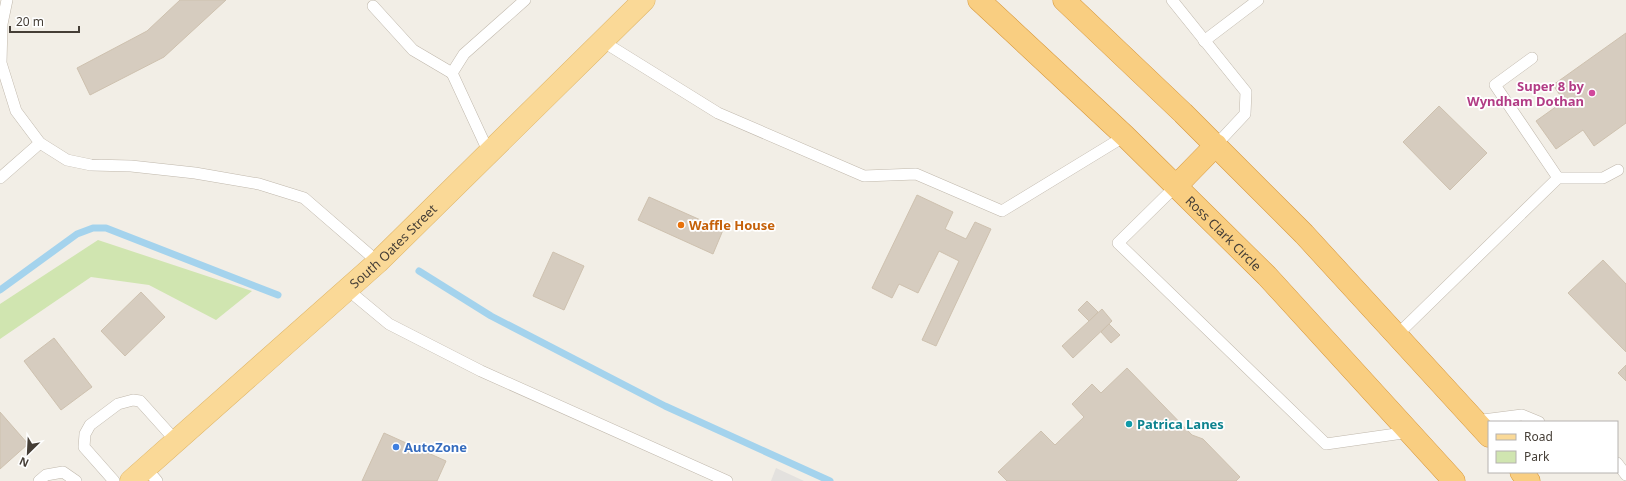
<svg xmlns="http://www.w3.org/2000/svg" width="1626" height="481" viewBox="0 0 1626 481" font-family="'Noto Sans',sans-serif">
	<rect width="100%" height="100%" fill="#f2eee6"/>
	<!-- green -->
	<polygon fill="#d0e5b0" points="98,240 252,291 216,320 149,285 91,277 0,339 0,304"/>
	<!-- parking -->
	<polygon fill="#e3e1de" points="776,468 804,481 771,481"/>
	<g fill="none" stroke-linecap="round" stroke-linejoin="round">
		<!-- stream -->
		<g stroke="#a4d3ed" stroke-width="7">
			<polyline points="419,271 491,316 665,406 830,481"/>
			<polyline points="0,290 77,234 93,228 106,228 278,295"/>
		</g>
	</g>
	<!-- building -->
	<g fill="#d6ccbf" stroke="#cec1af">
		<polygon points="180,0 226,0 164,57 90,95 77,68 147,31"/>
		<polygon points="1626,33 1626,123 1594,146 1583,130 1556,149 1536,121 1564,101 1553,85"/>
		<polygon points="1439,106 1487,153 1450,190 1403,142"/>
		<polygon points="917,195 953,212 945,229 966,239 975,222 991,229 936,346 922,340 959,261 939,251 918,293 899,284 892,298 872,288"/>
		<polygon points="649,197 723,230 713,254 638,220"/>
		<polygon points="553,252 584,266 564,310 533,296"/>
		<polygon points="1603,260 1626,284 1626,352 1568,293"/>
		<polygon points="141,292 165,317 125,356 101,331"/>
		<polygon points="1087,301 1098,312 1089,321 1078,310"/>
		<polygon points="1102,309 1112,321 1073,358 1062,346"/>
		<polygon points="1109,324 1120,335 1111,343 1101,332"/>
		<polygon points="54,338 92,387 61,410 24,361"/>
		<polygon points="1626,365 1626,381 1618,373"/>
		<polygon points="1127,368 1192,435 1203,439 1240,477 1236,481 1007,481 998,472 1041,431 1055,445 1084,417 1072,404 1092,384 1101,393"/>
		<polygon points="0,412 28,444 0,469"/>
		<polygon points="384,433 446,461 437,481 362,481"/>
	</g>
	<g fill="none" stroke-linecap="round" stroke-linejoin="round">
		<!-- service casing -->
		<g stroke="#c0b8ac" stroke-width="12">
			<g id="service">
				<polyline points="7,0 2,24 1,63 16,111 40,143 67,160 91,165 131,166 195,173 259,184 304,198 378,262"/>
				<polyline points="1172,0 1246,92 1245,114 1216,145"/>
				<polyline points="373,6 413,50 452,73"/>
				<polyline points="602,41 718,113 864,176 916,174 1002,211 1125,136"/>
				<polyline points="1204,41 1258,0"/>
				<polyline points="1532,58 1495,85 1558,178"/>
				<polyline points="489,153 452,73 464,54 525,0"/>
				<polyline points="0,178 40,143"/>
				<polyline points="1177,185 1118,243 1326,444 1410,432"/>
				<polyline points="348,290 389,324 481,371 727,481"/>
				<polyline points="1397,335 1558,178 1603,178 1618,170"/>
				<polyline points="1475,421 1522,415 1539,422"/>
				<polyline points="1617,463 1626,475"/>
				<polyline points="146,468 157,481"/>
				<polyline points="39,481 46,475 63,472 76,481"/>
				<polyline points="114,481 84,447 85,434 90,425 118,404 133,400 140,401 176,441"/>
			</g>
		</g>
		<!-- primary casing -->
		<g stroke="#dfb567" stroke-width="23">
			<g id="primary">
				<path id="s1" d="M 131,481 L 378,262 L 644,0"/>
			</g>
		</g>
		<!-- trunk casing -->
		<g stroke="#d7973b" stroke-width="23">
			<g id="trunk">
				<path id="s2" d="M 979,0 L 1125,136 L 1267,276 L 1454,481"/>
				<polyline points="1064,0 1183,113 1304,234 1489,436"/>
				<polyline points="1177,185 1216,145"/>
				<polyline points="1521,472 1529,481"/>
			</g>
		</g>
		<!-- service -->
		<use href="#service" stroke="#fff" stroke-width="11"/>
		<!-- primary -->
		<use href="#primary" stroke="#fad997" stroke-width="22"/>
		<!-- trunk -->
		<use href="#trunk" stroke="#f9ce81" stroke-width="22"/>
	</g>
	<!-- markers -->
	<circle fill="#d1479c" stroke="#fff" stroke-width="1.5" cx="1592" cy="93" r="4"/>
	<circle fill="#e8710a" stroke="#fff" stroke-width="1.5" cx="681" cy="225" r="4"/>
	<circle fill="#0f9aa8" stroke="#fff" stroke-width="1.5" cx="1129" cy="424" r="4"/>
	<circle fill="#3f7fe0" stroke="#fff" stroke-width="1.5" cx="396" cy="447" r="4"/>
	<g text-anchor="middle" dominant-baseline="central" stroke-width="3.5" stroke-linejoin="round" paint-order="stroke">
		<!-- hotel labels -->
		<g font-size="13" font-weight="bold" fill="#b23c85" stroke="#fff" text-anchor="end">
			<text x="1584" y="86">Super 8 by<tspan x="1584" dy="15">Wyndham Dothan</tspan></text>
		</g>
		<!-- food labels -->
		<g font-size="13" font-weight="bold" fill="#c56008" stroke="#fff" text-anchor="start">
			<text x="689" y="225">Waffle House</text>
		</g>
		<!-- street labels -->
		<g font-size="13" fill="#453e36" stroke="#fff">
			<text stroke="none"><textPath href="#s2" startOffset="338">Ross Clark Circle</textPath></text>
			<text stroke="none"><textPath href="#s1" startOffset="352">South Oates Street</textPath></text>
		</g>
		<!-- culture labels -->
		<g font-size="13" font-weight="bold" fill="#0d838f" stroke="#fff" text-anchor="start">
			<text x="1137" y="424">Patrica Lanes</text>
		</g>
		<!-- shop labels -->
		<g font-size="13" font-weight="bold" fill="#366cbe" stroke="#fff" text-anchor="start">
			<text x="404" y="447">AutoZone</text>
		</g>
	</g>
	<!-- legend -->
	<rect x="1488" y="421" width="130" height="52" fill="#ffffff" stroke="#b5b2af"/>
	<rect x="1496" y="434" width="20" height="6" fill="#fad997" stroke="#b5b2af"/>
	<text x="1524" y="441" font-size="12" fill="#453e36">Road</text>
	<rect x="1496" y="451" width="20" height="12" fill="#d0e5b0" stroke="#b5b2af"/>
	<text x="1524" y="461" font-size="12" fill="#453e36">Park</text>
	<!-- north arrow -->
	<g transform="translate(28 453) rotate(204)" stroke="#ffffff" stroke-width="3" paint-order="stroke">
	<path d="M0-3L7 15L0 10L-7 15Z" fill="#453e36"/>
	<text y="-6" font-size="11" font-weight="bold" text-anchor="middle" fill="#453e36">N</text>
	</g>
	<!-- scale -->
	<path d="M10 26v6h69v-6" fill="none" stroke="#453e36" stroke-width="2"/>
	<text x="16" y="26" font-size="12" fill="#453e36" stroke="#ffffff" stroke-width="3" paint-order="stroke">20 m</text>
</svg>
